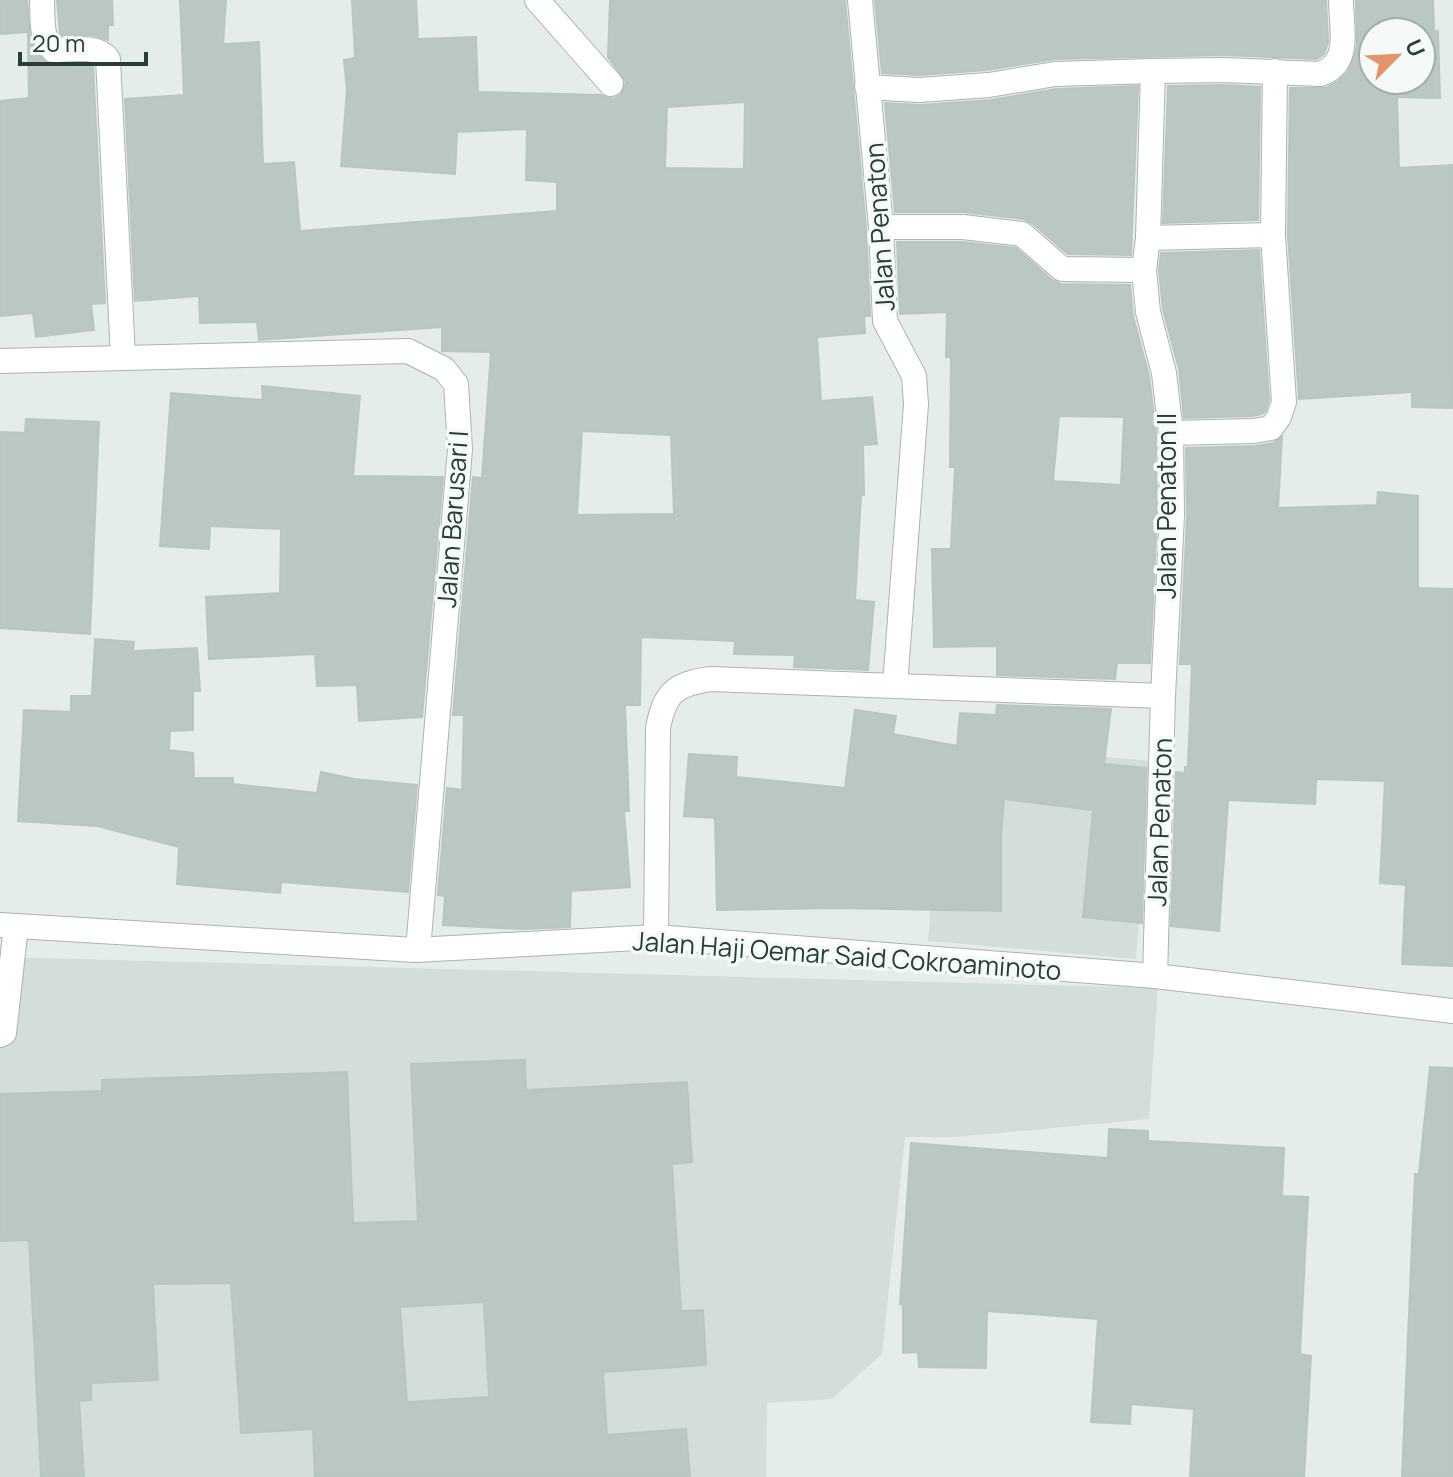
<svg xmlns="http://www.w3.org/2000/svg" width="1453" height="1477" viewBox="0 0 1453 1477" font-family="Manrope,sans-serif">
	<rect width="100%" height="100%" fill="#e5edea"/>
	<!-- built -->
	<g fill="#d3ddd9">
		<polygon points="944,743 1152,761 1136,959 928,941"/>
		<polygon points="0,957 1158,988 1149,1119 956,1137 905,1137 882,1354 832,1399 767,1403 766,1477 0,1477"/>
	</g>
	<!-- building -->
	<g fill="#bbc7c3" stroke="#b8c6c1" stroke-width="2" fill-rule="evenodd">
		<polygon points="0,0 27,0 30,38 36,52 46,63 93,66 105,303 91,304 94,330 36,337 33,313 0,316 0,101 29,98 28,32 0,34"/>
		<polygon points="57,0 112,0 113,25 108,25 108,40 92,35 60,35"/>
		<path d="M 180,0 L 226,0 L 223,44 L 259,42 L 263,164 L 294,162 L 300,231 L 557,211 L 557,182 L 526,180 L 527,129 L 457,132 L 455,174 L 341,166 L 347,90 L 344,60 L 355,58 L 352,0 L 416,0 L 418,39 L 476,37 L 478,92 L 601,95 L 613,99 L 621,95 L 626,82 L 608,57 L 610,0 L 845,0 L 866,228 L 870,316 L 864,316 L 865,333 L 817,337 L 821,401 L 872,397 L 877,444 L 863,445 L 864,495 L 861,495 L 855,600 L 874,602 L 868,670 L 794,667 L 795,655 L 734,654 L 735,641 L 641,637 L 640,705 L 625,705 L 629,811 L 624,811 L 630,887 L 571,891 L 570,927 L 522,929 L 443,925 L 445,896 L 438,895 L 447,788 L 462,790 L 464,715 L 453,715 L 473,477 L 482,478 L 491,352 L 442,351 L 442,327 L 259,340 L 257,322 L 200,323 L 199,296 L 135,301 L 125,99 L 184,95 ZM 745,102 L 744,169 L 665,168 L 667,107 ZM 582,431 L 671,435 L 674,514 L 577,515 Z"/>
		<polygon points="875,0 1326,0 1328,42 1324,54 1317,59 1223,55 1055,59 987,70 919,75 882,73"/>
		<path d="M 1356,0 L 1433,0 L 1434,31 L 1438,31 L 1440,98 L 1397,97 L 1399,168 L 1453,165 L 1452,408 L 1412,407 L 1412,392 L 1299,399 L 1288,235 L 1290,88 L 1326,88 L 1337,82 L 1348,72 L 1357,46 ZM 1373,32 L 1421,32 L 1421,80 L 1373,80 Z"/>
		<polygon points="1223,85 1260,87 1258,220 1163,223 1168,86"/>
		<polygon points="1138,86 1131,255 1068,254 1032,223 1024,219 963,212 895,212 885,103 920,105 991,100 1056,89"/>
		<path d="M 897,242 L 962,242 L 1016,248 L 1052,280 L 1061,284 L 1130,285 L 1133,316 L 1149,376 L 1156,434 L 1157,515 L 1150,663 L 1117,663 L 1115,679 L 997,675 L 997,646 L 934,647 L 932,549 L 951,549 L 955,467 L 950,467 L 951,357 L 946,357 L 947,312 L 900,314 ZM 1059,416 L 1124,417 L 1121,485 L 1053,481 Z"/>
		<polygon points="1259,250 1269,400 1266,410 1262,414 1252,416 1184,418 1179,369 1163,309 1159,270 1161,253"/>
		<polygon points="262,386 360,396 353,476 443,477 422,717 359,721 357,685 317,686 315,654 209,659 206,597 280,593 281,529 210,526 209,549 160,546 171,393 263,400"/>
		<polygon points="26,419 99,422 90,634 0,628 0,432 25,433"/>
		<polygon points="1282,437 1278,508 1377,505 1378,492 1418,496 1418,588 1453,589 1453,966 1402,964 1406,885 1380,883 1385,781 1316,779 1315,804 1228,800 1219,931 1171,926 1176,772 1185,773 1185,767 1188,767 1192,664 1180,664 1187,516 1186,448 1255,446 1273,443"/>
		<polygon points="95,639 134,642 133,651 197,648 200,691 193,691 193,730 170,731 169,750 193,753 194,778 233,778 233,784 317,793 321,772 354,779 417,785 408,892 281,882 280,893 177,884 179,847 97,826 18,821 24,710 71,712 71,696 92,696"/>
		<polygon points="997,705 1111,709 1104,764 1146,768 1142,923 1083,917 1093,810 1004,799 1001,836 1001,911 836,908 717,910 715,818 684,816 689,754 737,757 736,777 845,788 855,710 896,716 893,734 957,746 960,713 996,715"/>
		<path d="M 525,1060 L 526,1090 L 687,1082 L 692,1162 L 672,1164 L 681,1311 L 703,1310 L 706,1365 L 603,1372 L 607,1435 L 686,1429 L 690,1477 L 315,1477 L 313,1429 L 241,1433 L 231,1283 L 153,1284 L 158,1380 L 91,1383 L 91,1400 L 79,1401 L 84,1477 L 41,1477 L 29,1240 L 0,1241 L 0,1094 L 102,1091 L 102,1080 L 347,1072 L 353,1223 L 418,1221 L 411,1064 ZM 484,1302 L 489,1397 L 407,1402 L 400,1307 Z"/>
		<polygon points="1430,1067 1453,1068 1453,1477 1402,1477 1415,1174 1419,1174"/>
		<polygon points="1109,1129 1148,1131 1148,1141 1284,1148 1282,1196 1308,1197 1300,1354 1311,1356 1304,1477 1190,1477 1194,1409 1131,1404 1130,1424 1091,1422 1098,1319 987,1311 986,1368 919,1367 918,1352 903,1353 903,1305 900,1304 911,1143 1108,1158"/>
	</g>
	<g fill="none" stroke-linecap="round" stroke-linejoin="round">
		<!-- street casing -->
		<g stroke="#a8b5b1" stroke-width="26">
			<g id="street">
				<path d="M 42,0 C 43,18 40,37 53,50 C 70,50 97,44 108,59 L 123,357"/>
				<polyline points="537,0 611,84"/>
				<polyline points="860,0 881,227 885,321 914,376 916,404 895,686 1163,696 1155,976"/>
				<polyline points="1153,71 1148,238 1144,270 1148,312 1164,373 1171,433 1172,515 1163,696"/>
				<path d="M 867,87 L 919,90 L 989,85 L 1055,74 L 1153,71 L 1223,70 L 1320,74 C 1352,64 1341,27 1341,0"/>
				<polyline points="881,227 963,227 1022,234 1062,269 1144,270"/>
				<polyline points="1148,238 1273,235"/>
				<polyline points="0,361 408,351 444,369 456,384 460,449 418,950"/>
				<polyline points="1171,433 1253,431 1271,428 1279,417 1284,402 1273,235 1275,71"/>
				<polyline points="0,925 415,950 656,937 1155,976 1453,1011"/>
				<path d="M 656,937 L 658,728 C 665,692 675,684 711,679 L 895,686"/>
				<polyline points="0,1035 4,1033 16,926"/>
			</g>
		</g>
		<!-- street -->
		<use href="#street" stroke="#fff" stroke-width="24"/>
	</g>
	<g text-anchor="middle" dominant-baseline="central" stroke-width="7" stroke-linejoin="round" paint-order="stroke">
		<!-- street labels -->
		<g font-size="26" fill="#263d39" stroke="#f5faf8">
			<text transform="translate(879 227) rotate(-94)">Jalan Penaton</text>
			<text transform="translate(1166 506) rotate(-90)">Jalan Penaton II</text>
			<text transform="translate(452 519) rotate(-86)">Jalan Barusari I</text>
			<text transform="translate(1159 822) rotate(-88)">Jalan Penaton</text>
			<text transform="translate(847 955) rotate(4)">Jalan Haji Oemar Said Cokroaminoto</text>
		</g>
	</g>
	<!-- north arrow -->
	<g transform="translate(1397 56) rotate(66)"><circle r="38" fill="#f5faf8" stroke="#a2aeac" stroke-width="2"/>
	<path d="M0-6L14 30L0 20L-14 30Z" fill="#e5936b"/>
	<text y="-12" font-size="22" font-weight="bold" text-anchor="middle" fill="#263d39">U</text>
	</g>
	<!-- scale -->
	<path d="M20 52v12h126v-12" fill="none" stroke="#263d39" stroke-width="4"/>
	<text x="32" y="52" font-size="24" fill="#263d39" stroke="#f5faf8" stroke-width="6" paint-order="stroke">20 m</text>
</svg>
